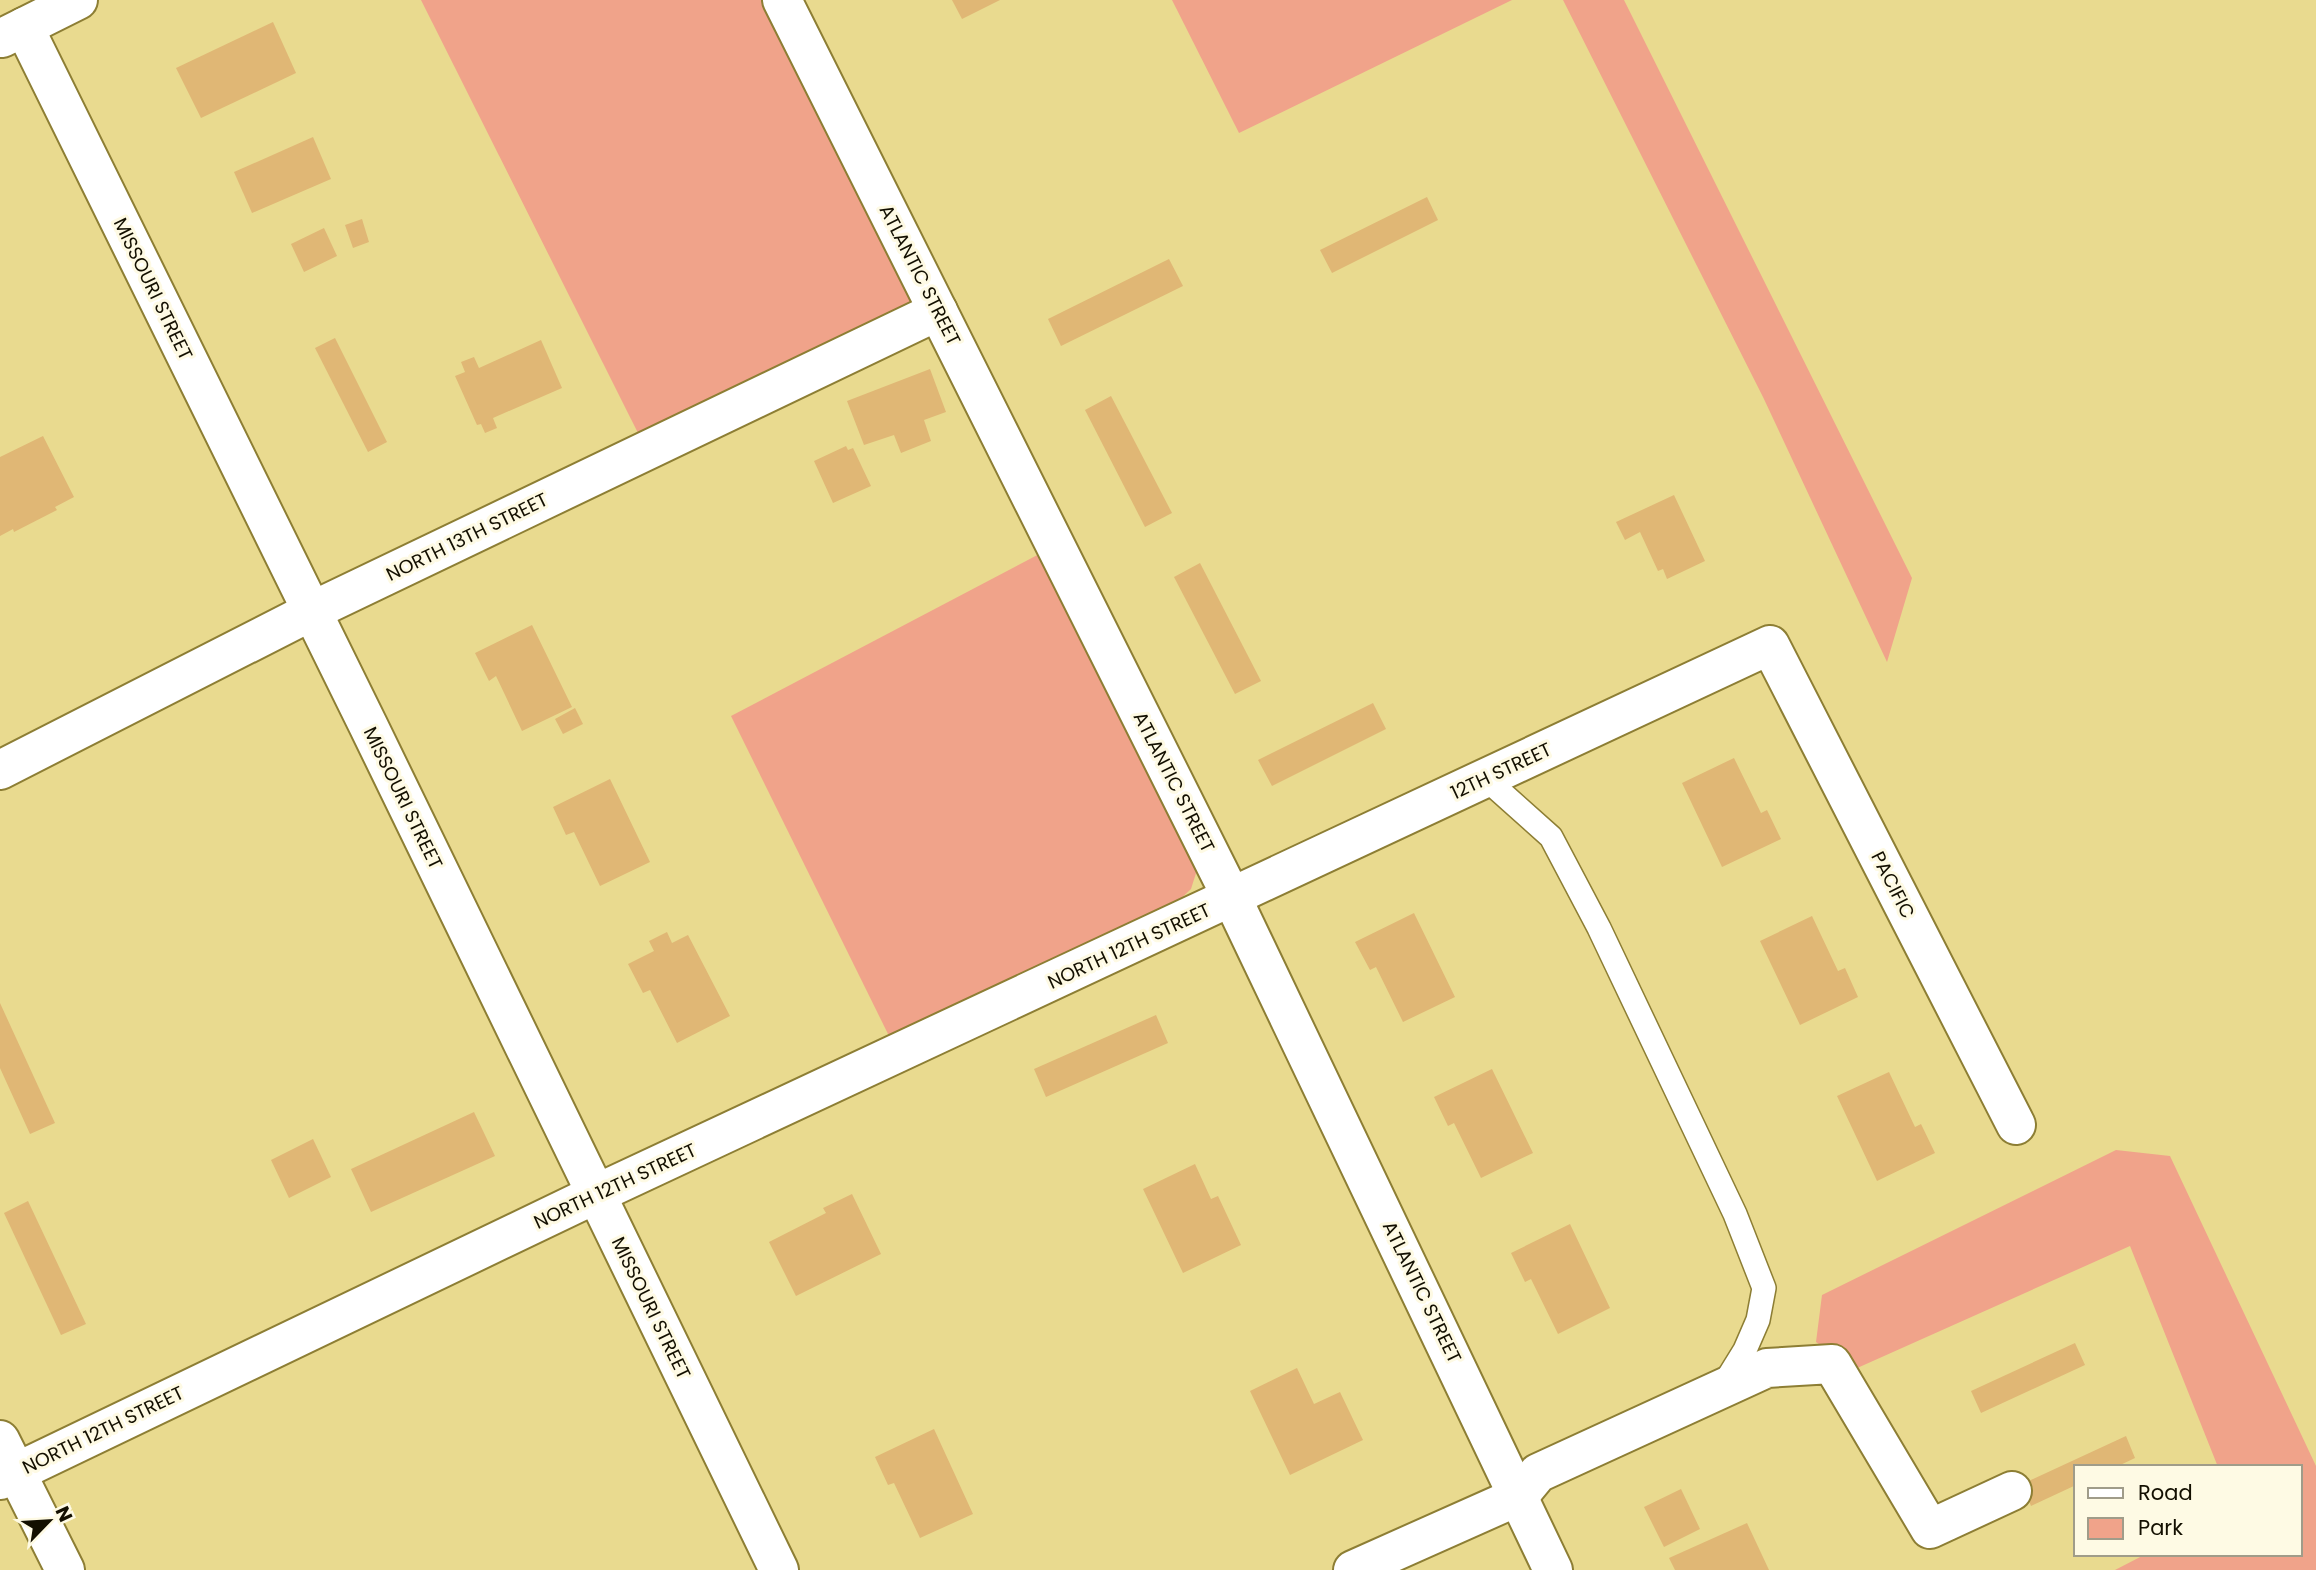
<svg xmlns="http://www.w3.org/2000/svg" width="2316" height="1570" viewBox="0 0 2316 1570" font-family="Poppins,sans-serif">
	<rect width="100%" height="100%" fill="#e9da8f"/>
	<!-- green -->
	<g fill="#f0a38a">
		<polygon points="421,0 770,0 916,293 906,310 641,439"/>
		<polygon points="1172,0 1512,0 1239,133"/>
		<polygon points="1563,0 1624,0 1912,578 1887,662 1763,397"/>
		<polygon points="1045,551 1197,870 1191,889 1174,905 891,1040 731,716"/>
		<polygon points="2116,1150 2170,1156 2316,1466 2316,1570 2115,1570 2146,1554 2300,1554 2300,1467 2218,1467 2130,1246 1855,1369 1816,1342 1822,1295"/>
	</g>
	<!-- building -->
	<g fill="#e0b775">
		<polygon points="952,0 1000,0 962,19"/>
		<polygon points="273,22 296,73 201,118 176,68"/>
		<polygon points="313,137 331,179 252,213 234,172"/>
		<polygon points="1427,197 1438,220 1332,273 1320,250"/>
		<polygon points="362,219 369,242 353,248 345,225"/>
		<polygon points="324,228 337,256 304,272 291,244"/>
		<polygon points="1169,259 1183,286 1061,346 1048,319"/>
		<polygon points="335,338 387,442 368,452 315,348"/>
		<polygon points="541,340 562,388 493,418 497,428 485,433 481,424 477,425 455,376 465,372 461,362 474,357 479,368"/>
		<polygon points="930,369 946,412 924,420 931,441 901,453 894,435 864,445 847,401"/>
		<polygon points="1111,396 1172,513 1145,527 1085,410"/>
		<polygon points="43,436 74,497 55,507 57,510 14,532 13,529 0,536 0,457"/>
		<polygon points="846,446 848,450 853,448 871,486 833,503 814,461"/>
		<polygon points="1674,495 1705,561 1667,579 1663,569 1658,571 1640,532 1625,540 1616,522"/>
		<polygon points="1200,563 1261,681 1235,694 1174,577"/>
		<polygon points="532,625 572,707 522,731 496,676 489,681 475,653"/>
		<polygon points="1373,703 1386,729 1272,786 1258,760"/>
		<polygon points="575,708 583,724 563,734 555,719"/>
		<polygon points="1734,758 1761,813 1767,810 1781,839 1722,867 1682,783"/>
		<polygon points="610,779 650,862 600,886 574,832 566,835 553,807"/>
		<polygon points="1414,913 1455,997 1403,1022 1376,967 1370,970 1355,942"/>
		<polygon points="1812,916 1838,971 1845,968 1858,997 1800,1025 1760,941"/>
		<polygon points="667,932 672,943 688,935 730,1016 677,1043 650,990 643,993 628,964 654,951 649,941"/>
		<polygon points="0,1003 55,1123 30,1134 0,1068"/>
		<polygon points="1156,1015 1168,1043 1046,1097 1034,1069"/>
		<polygon points="1492,1069 1533,1153 1481,1178 1454,1123 1448,1126 1434,1097"/>
		<polygon points="1889,1072 1915,1127 1921,1124 1935,1153 1877,1181 1837,1096"/>
		<polygon points="474,1112 495,1156 371,1212 351,1169"/>
		<polygon points="313,1139 331,1177 289,1198 271,1160"/>
		<polygon points="1195,1164 1211,1199 1218,1196 1241,1245 1183,1273 1143,1189"/>
		<polygon points="852,1194 881,1254 796,1296 769,1242 826,1213 823,1208"/>
		<polygon points="28,1201 86,1324 61,1335 4,1213"/>
		<polygon points="1570,1224 1610,1308 1558,1334 1531,1279 1525,1282 1511,1253"/>
		<polygon points="2075,1343 2085,1365 1981,1413 1971,1391"/>
		<polygon points="1297,1368 1314,1404 1340,1392 1363,1440 1290,1475 1250,1391"/>
		<polygon points="934,1429 973,1514 920,1538 894,1483 888,1485 875,1457"/>
		<polygon points="2126,1436 2135,1458 2116,1467 2076,1467 2076,1485 2031,1506 2022,1484"/>
		<polygon points="1681,1489 1700,1529 1664,1547 1644,1507"/>
		<polygon points="1747,1523 1769,1570 1675,1570 1669,1558"/>
	</g>
	<g fill="none" stroke-linecap="round" stroke-linejoin="round">
		<!-- service casing -->
		<g stroke="#8d7e34" stroke-width="26">
			<polyline id="service" points="1485,778 1551,837 1599,928 1735,1214 1764,1288 1758,1320 1745,1350 1724,1384"/>
		</g>
		<!-- minor casing -->
		<g stroke="#8d7e34" stroke-width="42">
			<g id="minor">
				<polyline points="782,0 1232,898 1553,1570"/>
				<polyline points="24,27 368,725 779,1570"/>
				<polyline points="2,38 78,0"/>
				<polyline points="0,770 312,611 938,311"/>
				<polyline points="0,1440 65,1570"/>
				<polyline points="0,1480 596,1194 1770,645 2016,1125"/>
				<polyline points="1353,1570 1519,1496 1538,1473 1767,1368 1832,1364 1930,1529 2012,1491"/>
			</g>
		</g>
		<!-- service -->
		<use href="#service" stroke="#fff" stroke-width="23"/>
		<!-- minor -->
		<use href="#minor" stroke="#fff" stroke-width="38"/>
	</g>
	<g text-anchor="middle" dominant-baseline="central" stroke-width="6" stroke-linejoin="round" paint-order="stroke">
		<!-- street labels -->
		<g font-size="19" fill="#130f00" stroke="#fefae4">
			<text transform="translate(920 275) rotate(63)">ATLANTIC STREET</text>
			<text transform="translate(153 289) rotate(64)">MISSOURI STREET</text>
			<text transform="translate(467 537) rotate(-26)">NORTH 13TH STREET</text>
			<text transform="translate(1501 771) rotate(-25)">12TH STREET</text>
			<text transform="translate(1174 782) rotate(63)">ATLANTIC STREET</text>
			<text transform="translate(403 798) rotate(64)">MISSOURI STREET</text>
			<text transform="translate(1893 885) rotate(63)">PACIFIC</text>
			<text transform="translate(1129 946) rotate(-25)">NORTH 12TH STREET</text>
			<text transform="translate(615 1186) rotate(-25)">NORTH 12TH STREET</text>
			<text transform="translate(1422 1292) rotate(64)">ATLANTIC STREET</text>
			<text transform="translate(651 1308) rotate(64)">MISSOURI STREET</text>
			<text transform="translate(103 1430) rotate(-26)">NORTH 12TH STREET</text>
		</g>
	</g>
	<!-- legend -->
	<rect x="2074" y="1465" width="228" height="91" fill="#fefae4" stroke="#a09c89" stroke-width="2"/>
	<rect x="2088" y="1488" width="35" height="10" fill="#ffffff" stroke="#a09c89" stroke-width="2"/>
	<text x="2138" y="1500" font-size="21" fill="#130f00">Road</text>
	<rect x="2088" y="1518" width="35" height="21" fill="#f0a38a" stroke="#a09c89" stroke-width="2"/>
	<text x="2138" y="1535" font-size="21" fill="#130f00">Park</text>
	<!-- north arrow -->
	<g transform="translate(49 1521) rotate(65)" stroke="#fefae4" stroke-width="5" paint-order="stroke">
	<path d="M0-5L12 26L0 18L-12 26Z" fill="#130f00"/>
	<text y="-10" font-size="19" font-weight="bold" text-anchor="middle" fill="#130f00">N</text>
	</g>
</svg>
